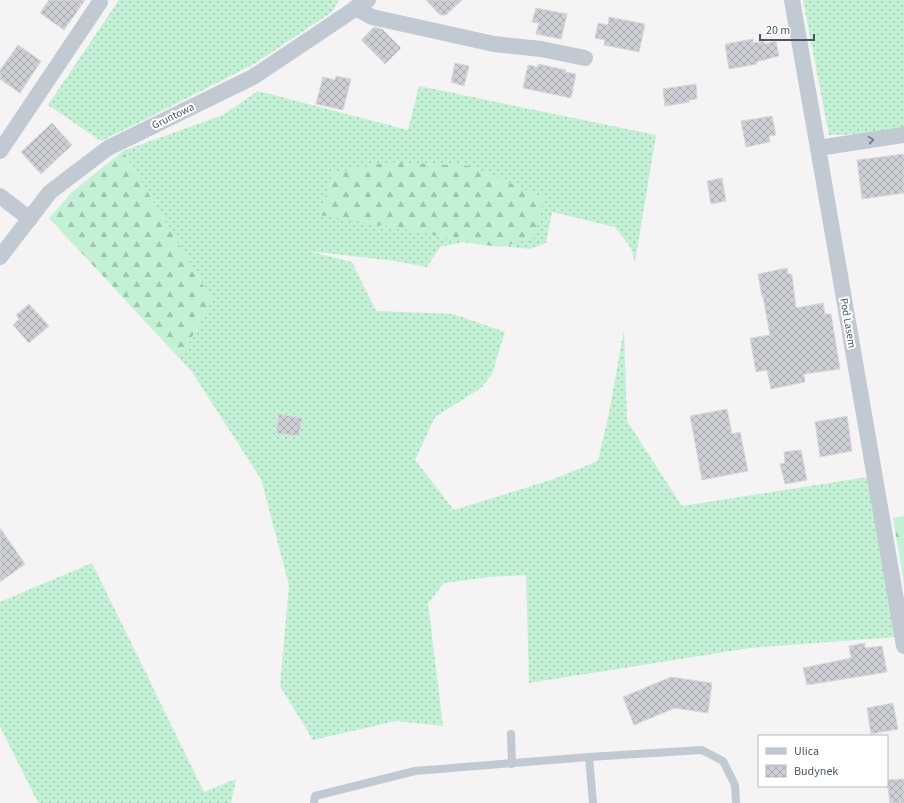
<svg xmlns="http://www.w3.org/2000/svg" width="904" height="803" viewBox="0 0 904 803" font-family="'Source Sans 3',sans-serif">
	<defs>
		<pattern id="grass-dots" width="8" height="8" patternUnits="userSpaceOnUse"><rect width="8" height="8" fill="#c3f1d5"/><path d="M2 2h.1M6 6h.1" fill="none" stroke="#a0c6b0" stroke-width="1.8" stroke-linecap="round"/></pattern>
		<pattern id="forest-firs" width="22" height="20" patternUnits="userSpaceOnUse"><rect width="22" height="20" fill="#c3f1d5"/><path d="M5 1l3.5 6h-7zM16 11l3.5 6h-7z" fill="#a0c6b0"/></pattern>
		<pattern id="building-cross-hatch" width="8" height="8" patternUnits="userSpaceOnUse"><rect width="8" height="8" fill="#cdcfd5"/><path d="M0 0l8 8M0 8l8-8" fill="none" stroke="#a8abb0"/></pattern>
	</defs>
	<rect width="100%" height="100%" fill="#f5f3f3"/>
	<!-- grass -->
	<g fill="url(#grass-dots)">
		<polygon points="119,0 339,0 332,12 254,64 152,116 101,141 48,105"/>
		<polygon points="803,0 904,0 904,129 875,134 829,135"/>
		<polygon points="419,86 656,135 635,262 631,248 615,227 552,212 546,243 530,249 463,242 440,247 427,267 395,261 308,251 352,262 376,311 453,314 505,332 492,374 481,388 435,417 415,460 454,510 554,479 598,461 609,413 624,329 627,421 682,506 868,477 895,637 750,648 529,683 526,575 489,577 444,583 428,603 443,726 396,721 313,740 280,686 289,585 261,479 192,372 180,359 212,300 123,151 223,115 258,91 408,130"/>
		<polygon points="92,563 204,792 236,779 231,803 38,803 0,726 0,602"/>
	</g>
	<!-- forest -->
	<g fill="url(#forest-firs)">
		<polygon points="123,151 212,300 180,359 49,218 72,192"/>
		<polygon points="389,162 471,166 544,198 534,238 500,247 463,242 420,232 320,215 333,173"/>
		<polygon points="904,516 904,583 893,518"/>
	</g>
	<!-- building -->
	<g fill="url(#building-cross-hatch)" stroke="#d7d9de">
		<polygon points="49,0 85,0 64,30 40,13"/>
		<polygon points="426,0 462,0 446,15 440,15"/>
		<polygon points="536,8 567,14 561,39 536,34 539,23 532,22"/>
		<polygon points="609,17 645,24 639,52 604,45 605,40 595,38 598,23 608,25"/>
		<polygon points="374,27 382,29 401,48 385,64 361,40"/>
		<polygon points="753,39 753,43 764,41 764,44 776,41 779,56 756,62 757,64 729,69 725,44"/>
		<polygon points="18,45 41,61 20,93 0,79 0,70"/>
		<polygon points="455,63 469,66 464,86 451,82"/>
		<polygon points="538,64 566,70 565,72 576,74 571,98 523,88 528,65 538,67"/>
		<polygon points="336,76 351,79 343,110 316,104 323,77 335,80"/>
		<polygon points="696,84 697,99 689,100 690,102 665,106 663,89"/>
		<polygon points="772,116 776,135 769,136 770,142 746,147 741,121"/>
		<polygon points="52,123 72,145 41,174 21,152"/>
		<polygon points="904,154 904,193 862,199 857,160"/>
		<polygon points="722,178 726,201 711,204 707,181"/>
		<polygon points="787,268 788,274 792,274 796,308 823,303 825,314 831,314 840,369 804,374 805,382 771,389 767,370 756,372 750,338 770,335 763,297 762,297 758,274"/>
		<polygon points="29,304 49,326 29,343 13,325 19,319 16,315"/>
		<polygon points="727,409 732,434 740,432 748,471 702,480 690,416"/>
		<polygon points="279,414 302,418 299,436 276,433"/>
		<polygon points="847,416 852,451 820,457 815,422"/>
		<polygon points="801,450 807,480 785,484 780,464 785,463 784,452"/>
		<polygon points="0,528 25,564 0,582"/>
		<polygon points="865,643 865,648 882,646 887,672 807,685 803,668 851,658 849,646"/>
		<polygon points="671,677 712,683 708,713 675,708 634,725 623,697"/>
		<polygon points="893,703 898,729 871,734 867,708"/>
		<polygon points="904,779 904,803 890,803 887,780"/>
	</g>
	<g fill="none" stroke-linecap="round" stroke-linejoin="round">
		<!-- lane -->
		<g stroke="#c1cad2" stroke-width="8">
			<polyline points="511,734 512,764"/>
			<polyline points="589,757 593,803"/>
			<polyline points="314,803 315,796 415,771 589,757 702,750 723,761 735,785 736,803"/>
		</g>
		<!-- street -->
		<g stroke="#c1cad2" stroke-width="16">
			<polyline points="792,0 818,148 904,646"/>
			<polyline points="355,8 372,17 494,44 541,49 585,58"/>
			<polyline points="818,148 904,135"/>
			<polyline points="0,151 100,2"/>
			<polyline points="0,196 30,219"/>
			<polyline points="0,257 50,192 108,148 253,77 368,0"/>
		</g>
	</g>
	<!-- one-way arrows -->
	<defs><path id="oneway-chevron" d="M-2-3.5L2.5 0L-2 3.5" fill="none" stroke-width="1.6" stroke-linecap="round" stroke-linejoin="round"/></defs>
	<use stroke="#6e7983" href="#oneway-chevron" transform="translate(871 140) rotate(-8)"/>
	<g text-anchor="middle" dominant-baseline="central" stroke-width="4" stroke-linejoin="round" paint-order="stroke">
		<!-- street labels -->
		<g font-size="11" fill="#4a5661" stroke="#fff">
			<text transform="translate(173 116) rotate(-26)">Gruntowa</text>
			<text transform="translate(848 323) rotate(80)">Pod Lasem</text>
		</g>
	</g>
	<!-- legend -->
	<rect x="758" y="735" width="130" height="52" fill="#ffffff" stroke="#b7bbc0"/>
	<rect x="766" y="748" width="20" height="6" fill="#c1cad2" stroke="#b7bbc0"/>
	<text x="794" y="755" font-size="12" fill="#4a5661">Ulica</text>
	<rect x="766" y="765" width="20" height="12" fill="url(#building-cross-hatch)" stroke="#b7bbc0"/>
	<text x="794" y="775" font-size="12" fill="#4a5661">Budynek</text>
	<!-- scale -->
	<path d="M760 34v6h54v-6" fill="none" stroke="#4a5661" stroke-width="2"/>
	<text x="766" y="34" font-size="12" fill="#4a5661" stroke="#ffffff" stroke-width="3" paint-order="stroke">20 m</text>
</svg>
